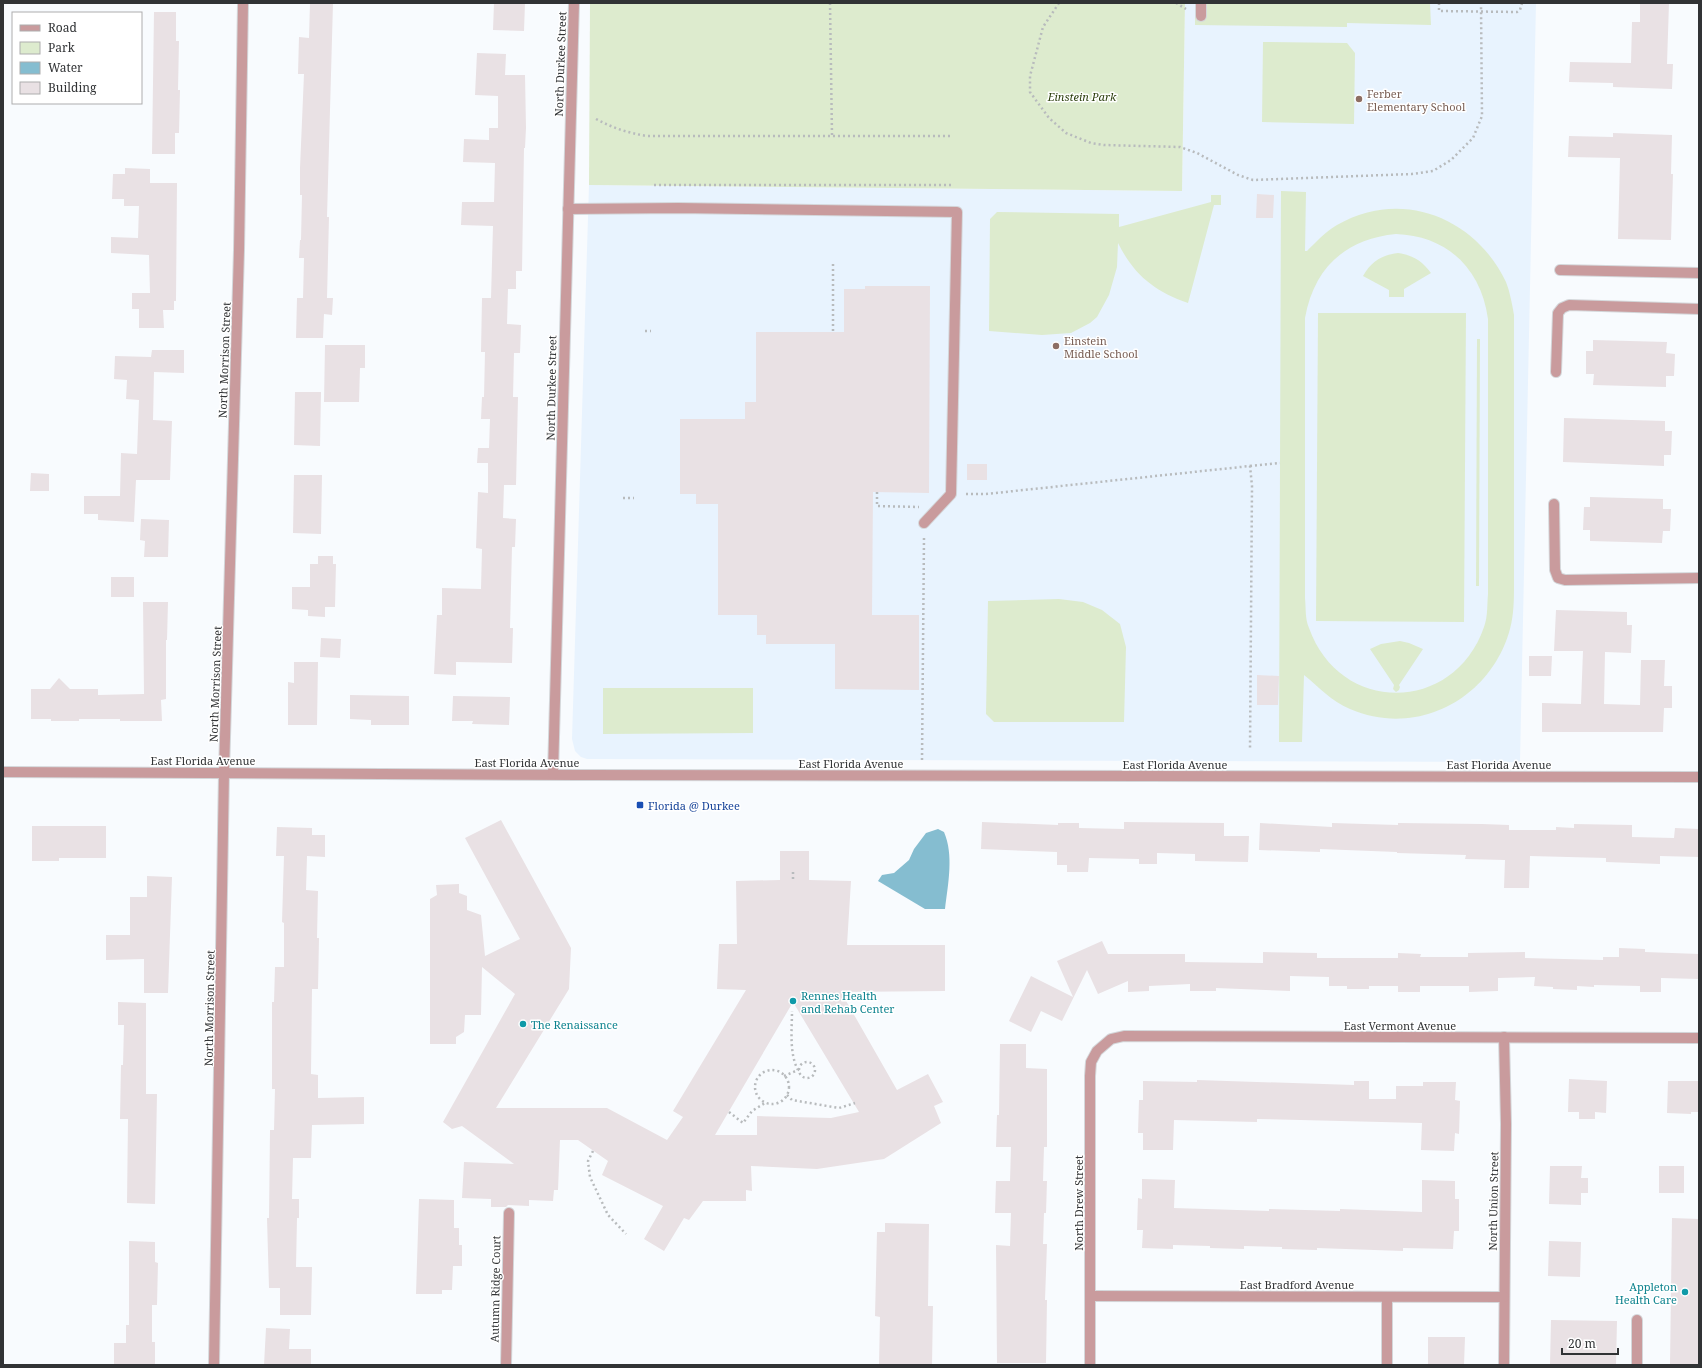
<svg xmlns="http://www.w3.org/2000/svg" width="1702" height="1368" viewBox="0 0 1702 1368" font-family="'Noto Serif',serif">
	<rect width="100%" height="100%" fill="#f8fbfe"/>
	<!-- built -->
	<polygon fill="#e8f3fe" points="1185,3 1536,3 1520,762 587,759 581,757 575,751 572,739 589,185 1182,191"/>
	<!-- green -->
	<g fill="#ddebce" fill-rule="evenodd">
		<polygon points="590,3 1185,3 1182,191 589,185"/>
		<polygon points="1195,3 1430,3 1431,25 1347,23 1347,27 1195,25"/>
		<polygon points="1263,42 1347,43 1355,53 1354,124 1262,122"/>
		<path d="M 1281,191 L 1306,192 L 1305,251 L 1307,251 C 1316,242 1325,232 1337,225 C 1401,188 1475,217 1506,282 C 1510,292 1512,304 1514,315 L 1514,584 C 1514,599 1514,614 1510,629 C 1491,699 1417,738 1350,709 C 1331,701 1319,687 1304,675 L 1302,742 L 1279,742 ZM 1396,234 C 1447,236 1481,268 1488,319 L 1488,594 C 1487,604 1488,617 1484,627 C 1454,714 1340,715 1309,628 C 1305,619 1306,608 1305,598 L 1305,318 C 1314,268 1345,239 1396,234 Z"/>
		<path d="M 1211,195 L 1221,195 L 1221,205 L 1214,205 L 1188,303 C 1154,291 1134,275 1118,243 L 1117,267 L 1109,295 L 1097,317 L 1090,323 L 1071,333 L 1042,335 L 989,331 L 990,219 L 997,212 L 1119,214 L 1119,227 L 1211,202 Z"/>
		<path d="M 1398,253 C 1413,255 1422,261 1431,273 L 1404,289 L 1404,297 L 1389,297 L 1389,290 L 1363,276 C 1371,262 1381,255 1398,253 Z"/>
		<polygon points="1318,313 1466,313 1464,622 1316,621"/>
		<polygon points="1477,339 1480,339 1479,586 1476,586"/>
		<polygon points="1059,599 1083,602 1102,610 1120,624 1126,647 1124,722 994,722 986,714 988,601"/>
		<polygon points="1400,641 1409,643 1423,649 1399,685 1400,687 1399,690 1396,692 1393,689 1394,685 1370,649 1381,644"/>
		<polygon points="603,688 753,688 753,733 603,734"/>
	</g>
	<!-- water -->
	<path fill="#85bdd0" d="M 938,829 L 944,832 C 954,855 948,884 945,909 L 925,909 L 878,881 L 882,875 L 894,873 L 909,860 L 914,849 L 926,833 Z"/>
	<!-- building -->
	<g fill="#e9e1e4" fill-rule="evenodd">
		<polygon points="310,3 333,3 327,217 329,217 327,298 333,298 332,315 324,314 323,338 296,338 297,298 303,298 304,258 299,258 300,240 301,240 302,195 300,195 300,168 304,74 298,74 299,37 309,38"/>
		<polygon points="494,3 525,3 524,31 493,30"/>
		<polygon points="1640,3 1669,3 1667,64 1673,64 1672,89 1613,87 1613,83 1569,82 1570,62 1631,63 1632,22 1640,22"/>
		<polygon points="154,12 176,12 176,41 179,41 178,90 180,90 179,133 175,133 175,154 152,154"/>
		<polygon points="477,53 506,54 505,75 525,75 526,128 525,148 524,148 522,271 516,271 516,289 508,289 507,324 521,325 520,353 514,353 513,397 518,397 516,485 504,485 503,518 516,519 515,547 512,547 510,628 513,628 512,663 456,662 456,675 434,674 437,615 442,615 442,588 481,589 482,549 476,548 478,492 488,493 488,463 477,463 478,448 489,448 490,419 481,419 482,397 484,397 485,352 481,352 482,298 491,298 493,226 461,225 462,202 494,202 495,163 463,162 464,139 489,140 489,128 498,128 498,96 475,95"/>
		<polygon points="1613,133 1672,135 1671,174 1673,174 1671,240 1618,239 1620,158 1568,157 1569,136 1613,137"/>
		<polygon points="125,168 150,169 150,183 177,183 176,301 174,301 174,310 163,310 164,328 139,328 139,309 132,309 132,293 150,293 149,255 111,253 111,237 138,238 139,206 124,206 124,199 112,199 113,174 125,174"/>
		<polygon points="1257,194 1274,195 1273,218 1256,218"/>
		<polygon points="865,286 930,286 929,493 873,492 872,615 919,615 919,690 835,689 835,644 766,644 766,635 757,635 757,615 718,615 718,504 696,504 696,494 680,494 680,419 745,419 745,402 756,402 756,332 844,332 844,289 865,289"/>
		<polygon points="1593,340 1667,342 1666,353 1675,354 1674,376 1666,376 1666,387 1593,385 1594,374 1586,374 1586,351 1593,351"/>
		<polygon points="325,345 365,345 365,368 360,368 359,402 324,402"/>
		<polygon points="152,350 184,350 184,373 154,372 153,420 172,421 170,480 136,480 134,522 98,520 98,514 84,514 84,496 120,496 121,453 137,454 139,400 126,399 127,380 114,379 115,356 151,357"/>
		<polygon points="295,392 321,392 320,446 294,445"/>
		<polygon points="1564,418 1665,421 1665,431 1672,431 1671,455 1664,455 1664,466 1563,462"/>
		<rect x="967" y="464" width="20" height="16"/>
		<polygon points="31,473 49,474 49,491 30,491"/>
		<polygon points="294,475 322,475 321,534 293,533"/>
		<polygon points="1590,497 1663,499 1663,509 1671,509 1670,531 1663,531 1662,543 1590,541 1590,530 1583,530 1584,507 1590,507"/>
		<polygon points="141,519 169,520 168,557 144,557 145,541 140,540"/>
		<polygon points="318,556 333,556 333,564 336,564 335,607 325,607 325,617 308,616 308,610 292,609 292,587 310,587 310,564 318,564"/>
		<rect x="111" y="577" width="23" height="20"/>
		<polygon points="143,602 168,602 167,640 166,640 166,699 161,700 162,721 120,721 120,719 79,719 79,721 51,721 51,719 31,719 31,689 50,689 59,678 70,689 98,689 98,695 144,694"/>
		<polygon points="1556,610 1627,612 1627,625 1632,625 1631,653 1605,652 1604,704 1640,705 1641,660 1665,660 1664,686 1672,686 1672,708 1664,708 1663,732 1542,732 1542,703 1581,704 1583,651 1554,651"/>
		<polygon points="321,638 341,639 340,658 320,657"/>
		<polygon points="1529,656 1552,656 1551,676 1529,676"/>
		<polygon points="294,662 318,662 317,725 288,725 288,682 294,683"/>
		<polygon points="1257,675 1279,676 1278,705 1257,705"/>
		<polygon points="350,695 409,696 409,725 371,725 371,720 350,719"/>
		<polygon points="453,696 510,697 509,725 472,724 473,721 452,721"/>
		<path d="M 501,820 L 571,948 L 569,989 L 496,1108 L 607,1108 L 667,1140 L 683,1117 L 673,1111 L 746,990 L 717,989 L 719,944 L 737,944 L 736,881 L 780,880 L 780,851 L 809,851 L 809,880 L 851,881 L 847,945 L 945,945 L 945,991 L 841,992 L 897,1090 L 928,1074 L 943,1102 L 934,1106 L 941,1123 L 884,1159 L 817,1169 L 751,1166 L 752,1191 L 746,1190 L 746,1201 L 703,1201 L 689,1220 L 684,1218 L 664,1251 L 644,1239 L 663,1206 L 602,1175 L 608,1161 L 578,1140 L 560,1140 L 558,1190 L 554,1190 L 553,1201 L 529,1200 L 529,1206 L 508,1205 L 506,1207 L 491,1207 L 491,1199 L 462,1198 L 464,1162 L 514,1164 L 462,1126 L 452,1129 L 443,1122 L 515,994 L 482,967 L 481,1015 L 465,1015 L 464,1032 L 456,1037 L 456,1044 L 430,1044 L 430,899 L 437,895 L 436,885 L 459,884 L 459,893 L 467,896 L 467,910 L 481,915 L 485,956 L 520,939 L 465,838 ZM 793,1002 L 859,1112 L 831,1118 L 757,1116 L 757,1135 L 715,1135 Z"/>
		<polygon points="982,822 1058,825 1058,823 1079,823 1079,828 1124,829 1124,822 1224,823 1224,836 1249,836 1248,862 1195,861 1195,854 1157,853 1157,864 1139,864 1139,859 1089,858 1088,872 1067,872 1067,865 1057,865 1057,852 981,849"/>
		<polygon points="1260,823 1332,827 1332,823 1398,825 1398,823 1482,824 1509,825 1509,830 1556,830 1556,827 1574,828 1574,824 1632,825 1632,837 1674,838 1675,828 1699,829 1699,857 1660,856 1660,864 1606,862 1606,858 1530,856 1529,888 1504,888 1505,860 1465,859 1466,855 1397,853 1397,852 1320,849 1320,852 1259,850"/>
		<polygon points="32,826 106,826 106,858 59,858 59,861 32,861"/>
		<polygon points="277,827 312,828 312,835 325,835 325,857 307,856 306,890 318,891 317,938 319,938 318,989 312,989 311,1074 318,1075 318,1098 364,1097 364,1124 312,1125 311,1158 293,1158 292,1199 299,1199 299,1218 297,1218 296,1267 312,1267 311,1315 280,1315 280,1288 269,1288 267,1218 269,1218 270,1130 274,1130 275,1089 272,1089 272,1002 274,1002 275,967 284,967 284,923 282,922 284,856 276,856"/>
		<polygon points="147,876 172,877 168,993 144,993 144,959 106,960 106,935 130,935 130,897 147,897"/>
		<polygon points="1102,941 1108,954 1185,954 1185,962 1263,963 1263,952 1317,953 1317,958 1398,958 1398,953 1421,954 1420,957 1468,957 1468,953 1525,952 1525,958 1603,960 1603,957 1619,957 1619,948 1645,949 1645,952 1699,954 1699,979 1661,978 1661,992 1640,992 1640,986 1594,985 1594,987 1577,986 1577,990 1553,989 1553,987 1534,986 1535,977 1498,978 1498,991 1469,992 1469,986 1420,986 1420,992 1398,992 1398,986 1369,986 1369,989 1347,989 1347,986 1329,986 1329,977 1290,976 1290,991 1216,988 1216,991 1190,991 1190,984 1149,986 1149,991 1128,992 1128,981 1098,994 1087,970 1062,1021 1041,1011 1031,1032 1009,1021 1031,976 1073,997 1057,961"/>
		<polygon points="118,1002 146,1003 146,1094 157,1094 155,1204 127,1203 128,1119 120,1119 121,1065 123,1065 124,1025 118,1025"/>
		<polygon points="1000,1044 1026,1044 1026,1068 1047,1069 1047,1147 1044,1147 1043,1181 1047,1181 1046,1213 1044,1213 1043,1244 1047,1244 1045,1300 1047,1300 1046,1363 997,1363 996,1245 1010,1246 1011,1213 995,1213 996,1181 1010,1181 1011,1147 996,1147 997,1115 999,1115"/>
		<polygon points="1569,1079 1607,1081 1606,1113 1595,1112 1595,1119 1579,1119 1579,1112 1568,1112"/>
		<polygon points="1197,1080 1354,1085 1354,1081 1369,1081 1369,1099 1396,1099 1396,1086 1423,1086 1423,1082 1456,1082 1455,1100 1460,1101 1459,1134 1455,1133 1454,1151 1421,1150 1422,1123 1257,1119 1257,1122 1174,1120 1173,1150 1143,1150 1143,1133 1138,1133 1139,1100 1143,1100 1143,1081 1197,1082"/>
		<polygon points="1668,1081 1699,1081 1699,1112 1691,1112 1691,1114 1667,1113"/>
		<polygon points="1550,1166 1582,1166 1581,1178 1588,1178 1588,1193 1581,1193 1581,1205 1549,1204"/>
		<rect x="1659" y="1166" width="25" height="27"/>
		<polygon points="1142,1179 1175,1180 1174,1208 1269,1211 1269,1209 1340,1211 1340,1209 1422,1212 1422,1180 1455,1181 1455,1199 1459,1199 1459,1231 1454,1231 1453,1249 1403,1248 1403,1251 1317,1248 1317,1250 1282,1249 1282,1247 1244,1246 1244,1249 1210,1248 1210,1246 1173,1245 1173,1249 1142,1248 1143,1230 1137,1230 1138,1198 1142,1199"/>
		<polygon points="419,1199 454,1200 454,1228 459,1228 459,1245 462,1245 462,1266 453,1266 452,1290 442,1290 442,1294 416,1294"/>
		<polygon points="1672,1218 1699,1219 1699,1365 1670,1365"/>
		<polygon points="885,1223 929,1224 928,1306 933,1306 932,1365 879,1365 880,1317 875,1316 877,1232 885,1232"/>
		<polygon points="129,1241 155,1242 155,1262 158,1263 157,1305 152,1305 152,1342 155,1342 155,1365 114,1365 114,1343 126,1343 126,1325 129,1325"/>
		<polygon points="1549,1241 1581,1242 1580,1277 1548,1276"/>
		<polygon points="1551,1320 1617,1321 1616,1365 1550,1365"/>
		<polygon points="266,1328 290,1329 289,1349 311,1349 311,1365 264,1365"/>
		<polygon points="1428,1337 1465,1337 1464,1365 1428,1365"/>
	</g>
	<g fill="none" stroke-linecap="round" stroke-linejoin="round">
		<!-- lane casing -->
		<g stroke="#d4d7da" stroke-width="12">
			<g id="lane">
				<polyline points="568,209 678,208 957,212 951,494 924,523"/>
				<polyline points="1560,270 1699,273"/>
				<polyline points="1556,372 1558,313 1562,308 1569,305 1699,309"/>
				<polyline points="1554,504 1555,570 1558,578 1565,580 1699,578"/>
				<polyline points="1387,1365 1387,1297"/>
				<polyline points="1637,1365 1637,1320"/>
			</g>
		</g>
		<!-- street casing -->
		<g stroke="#d4d7da" stroke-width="12">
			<g id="street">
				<polyline points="1201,16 1201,3"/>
				<polyline points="3,772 580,775 1699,777"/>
				<polyline points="553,774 574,3"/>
				<polyline points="1504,1037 1506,1124 1504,1365"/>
				<polyline points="1090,1296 1504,1297"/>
				<polyline points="214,1365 224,772 239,250 243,3"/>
				<polyline points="506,1365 509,1213"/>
				<polyline points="1090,1365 1090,1076 1091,1062 1097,1051 1111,1039 1124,1036 1699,1038"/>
			</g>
		</g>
		<!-- path -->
		<g stroke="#b8bbbd" stroke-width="2.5" stroke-dasharray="2 3" stroke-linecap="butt">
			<polyline points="830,3 832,135"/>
			<polyline points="1059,3 1043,27 1030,76 1030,92 1049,118 1066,133 1091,143 1104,145 1180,147 1197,153 1238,175 1253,180 1412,174 1433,171 1451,160 1473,138 1482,116 1481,5"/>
			<polyline points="1176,3 1186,9"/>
			<polyline points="1439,3 1439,11 1517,12 1520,10 1522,3"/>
			<path d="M 596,119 C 613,128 628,133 647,136 L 952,136"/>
			<polyline points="654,185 951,185"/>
			<polyline points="833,264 833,332"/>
			<polyline points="645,331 651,331"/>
			<polyline points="1250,466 1280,463"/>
			<polyline points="877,492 877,506 919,507"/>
			<polyline points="966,494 986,494 1250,466 1252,486 1250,749"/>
			<polyline points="623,498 634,498"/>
			<polyline points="922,760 924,537"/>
			<polyline points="793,872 793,880"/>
			<circle cx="807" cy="1070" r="8"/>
			<circle cx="772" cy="1087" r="17"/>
			<path d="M 784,1076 L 798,1070 C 789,1053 792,1030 792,1011"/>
			<polyline points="787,1095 792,1100 839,1108 855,1103"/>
			<polyline points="729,1112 743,1123 752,1111 765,1103"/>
			<polyline points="593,1151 588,1161 590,1177 608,1215 626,1234"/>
		</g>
		<!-- lane -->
		<use href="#lane" stroke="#c99b9d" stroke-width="10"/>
		<!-- street -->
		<use href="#street" stroke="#c99b9d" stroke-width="10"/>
	</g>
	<!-- markers -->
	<g fill="#8d6e63" stroke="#fff" stroke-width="1.5">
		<circle cx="1359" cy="99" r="4"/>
		<circle cx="1056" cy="346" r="4"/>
	</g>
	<rect fill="#1a4fb4" stroke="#fff" stroke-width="1.5" x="636" y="801" width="8" height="8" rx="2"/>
	<g fill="#0f9aa8" stroke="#fff" stroke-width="1.5">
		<circle cx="793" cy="1001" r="4"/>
		<circle cx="523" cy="1024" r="4"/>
		<circle cx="1685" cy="1292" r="4"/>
	</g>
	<g text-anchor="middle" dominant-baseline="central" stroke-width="3" stroke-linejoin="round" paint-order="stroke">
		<!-- street labels -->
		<g font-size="11" fill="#313335" stroke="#fff">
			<text transform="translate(560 64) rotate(-88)">North Durkee Street</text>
			<text transform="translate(224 360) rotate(-88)">North Morrison Street</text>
			<text transform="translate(551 388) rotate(-89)">North Durkee Street</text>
			<text transform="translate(215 684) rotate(-88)">North Morrison Street</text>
			<text x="203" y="760">East Florida Avenue</text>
			<text x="527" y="762">East Florida Avenue</text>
			<text x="851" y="763">East Florida Avenue</text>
			<text x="1175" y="764">East Florida Avenue</text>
			<text x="1499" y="764">East Florida Avenue</text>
			<text transform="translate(209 1008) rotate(-89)">North Morrison Street</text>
			<text x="1400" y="1025">East Vermont Avenue</text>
			<text transform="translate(1493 1201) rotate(-89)">North Union Street</text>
			<text transform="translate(1078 1203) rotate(-90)">North Drew Street</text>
			<text x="1297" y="1284">East Bradford Avenue</text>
			<text transform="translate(495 1289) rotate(-89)">Autumn Ridge Court</text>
		</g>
		<!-- education labels -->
		<g font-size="11" fill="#785e54" stroke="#fff" text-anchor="start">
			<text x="1367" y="93">Ferber<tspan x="1367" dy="13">Elementary School</tspan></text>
			<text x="1064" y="340">Einstein<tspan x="1064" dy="13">Middle School</tspan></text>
		</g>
		<!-- park labels -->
		<g font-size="11" font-style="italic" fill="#2b3e0d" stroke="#fff">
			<text x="1082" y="96">Einstein Park</text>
		</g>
		<!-- transit labels -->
		<g font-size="11" fill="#164399" stroke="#fff" text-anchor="start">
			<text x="648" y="805">Florida @ Durkee</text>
		</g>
		<!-- culture labels -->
		<g font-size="11" fill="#0d838f" stroke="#fff" text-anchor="start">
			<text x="801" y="995">Rennes Health<tspan x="801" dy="13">and Rehab Center</tspan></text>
			<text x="531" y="1024">The Renaissance</text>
			<text x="1677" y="1286" text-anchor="end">Appleton<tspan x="1677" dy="13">Health Care</tspan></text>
		</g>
	</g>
	<!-- border -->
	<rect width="1702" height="1368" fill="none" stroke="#313335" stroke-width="8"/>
	<!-- legend -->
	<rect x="12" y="12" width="130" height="92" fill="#ffffff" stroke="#adadae"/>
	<rect x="20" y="25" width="20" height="6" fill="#c99b9d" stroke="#adadae"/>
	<text x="48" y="32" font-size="12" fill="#313335">Road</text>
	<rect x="20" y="42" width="20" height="12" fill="#ddebce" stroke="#adadae"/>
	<text x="48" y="52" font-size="12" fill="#313335">Park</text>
	<rect x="20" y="62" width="20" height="12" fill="#85bdd0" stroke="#adadae"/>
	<text x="48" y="72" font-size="12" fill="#313335">Water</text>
	<rect x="20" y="82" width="20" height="12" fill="#e9e1e4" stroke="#adadae"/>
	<text x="48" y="92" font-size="12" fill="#313335">Building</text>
	<!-- scale -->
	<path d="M1562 1348v6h56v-6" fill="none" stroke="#313335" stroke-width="2"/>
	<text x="1568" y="1348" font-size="12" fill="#313335" stroke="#ffffff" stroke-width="3" paint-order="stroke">20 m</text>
</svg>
